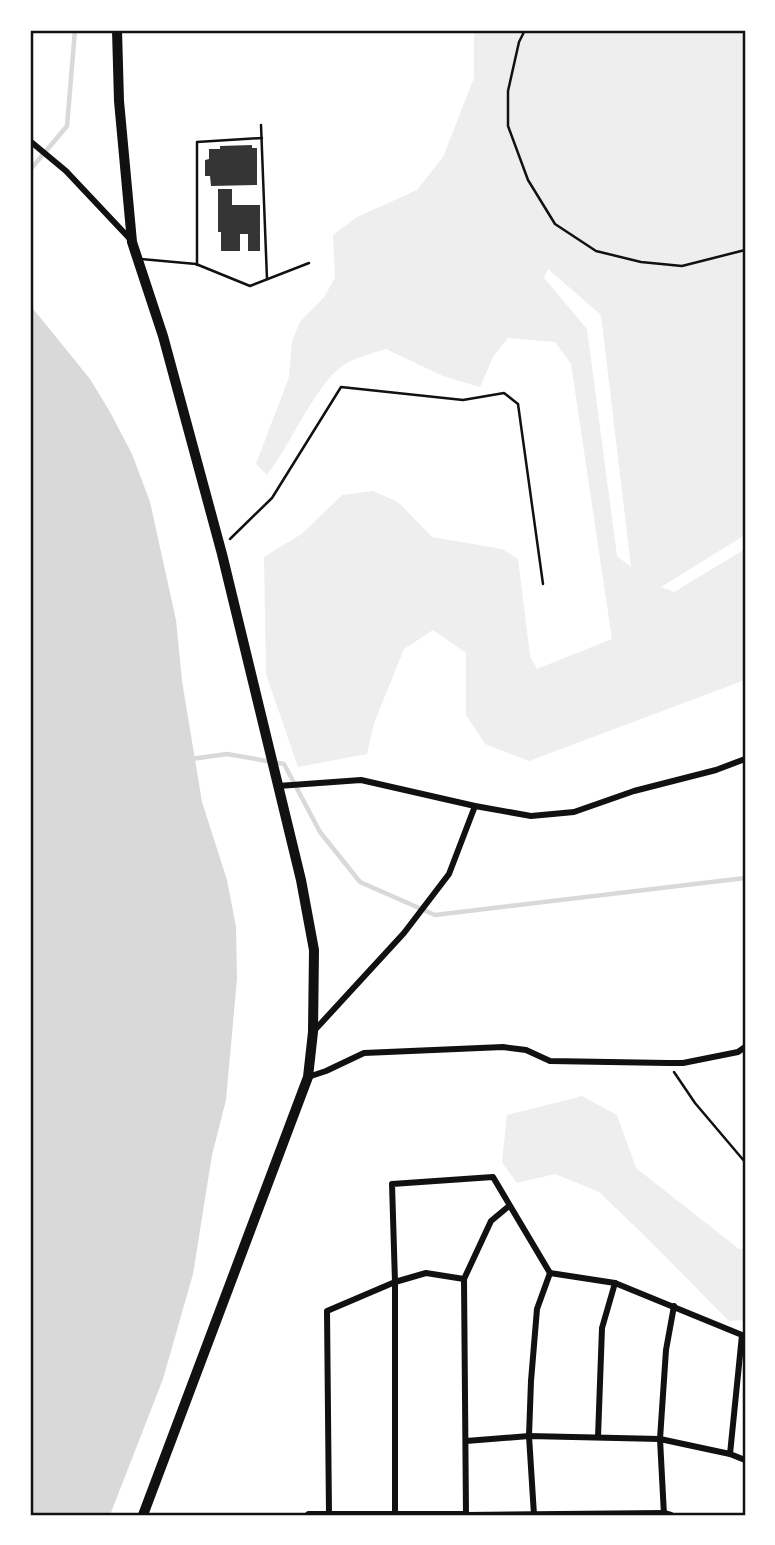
<svg xmlns="http://www.w3.org/2000/svg" width="775" height="1545" viewBox="0 0 775 1545" font-family="'Varela Round',sans-serif">
	<rect width="100%" height="100%" fill="#fff"/>
	<!-- green -->
	<g fill="#eee" fill-rule="evenodd">
		<path d="M 474,30 L 745,30 L 745,535 L 661,587 L 674,592 L 745,549 L 745,680 L 529,761 L 485,744 L 466,715 L 466,653 L 433,630 L 404,649 L 374,723 L 367,754 L 298,767 L 266,674 L 264,557 L 303,533 L 342,495 L 373,491 L 398,502 L 432,537 L 502,549 L 518,559 L 530,656 L 537,669 L 612,639 L 571,364 L 555,342 L 508,338 L 493,357 L 480,387 L 443,376 L 386,349 C 373,353 357,357 345,364 C 317,381 290,446 267,475 L 256,464 L 289,377 L 292,341 L 300,322 L 324,297 L 335,278 L 333,235 L 357,217 L 417,190 L 443,157 L 474,78 ZM 548,269 L 601,315 L 631,567 L 617,556 L 587,329 L 544,278 Z"/>
		<polygon points="582,1096 617,1115 636,1168 739,1249 745,1249 745,1320 729,1321 648,1239 599,1192 555,1174 517,1183 502,1162 507,1115"/>
	</g>
	<!-- water -->
	<polygon fill="#d9d9d9" points="30,305 90,379 110,412 132,454 150,502 176,620 182,681 202,802 227,880 236,927 237,979 226,1100 212,1155 193,1274 163,1379 110,1515 30,1515"/>
	<g fill="none" stroke-linecap="round" stroke-linejoin="round">
		<!-- stream -->
		<g stroke="#d9d9d9" stroke-width="4.5">
			<polyline points="30,170 67,126 75,30"/>
			<polyline points="191,759 227,754 284,764 320,832 360,882 435,915 745,878"/>
		</g>
	</g>
	<!-- building -->
	<g fill="#353535">
		<polygon points="252,145 252,148 257,148 257,185 211,186 210,176 205,176 205,160 209,159 209,149 220,149 220,146"/>
		<polygon points="218,189 232,189 232,205 260,205 260,251 248,251 248,234 240,234 240,251 221,251 221,232 218,232"/>
	</g>
	<g fill="none" stroke-linecap="round" stroke-linejoin="round">
		<!-- path -->
		<g stroke="#111" stroke-width="2.5">
			<polyline points="230,539 272,498 341,387 463,400 504,393 518,404 543,584"/>
			<polyline points="674,1072 695,1103 745,1162"/>
		</g>
		<!-- service -->
		<g stroke="#111" stroke-width="2.5">
			<polyline points="525,30 519,42 508,91 508,126 528,180 555,224 596,251 641,262 682,266 745,250"/>
			<polyline points="261,125 267,279"/>
			<polyline points="141,259 196,264 250,286 309,263"/>
			<polyline points="197,265 197,142 262,138"/>
		</g>
		<!-- minor -->
		<g stroke="#111" stroke-width="6">
			<polyline points="30,141 66,171 131,240"/>
			<polyline points="278,786 361,780 475,806 531,816 574,812 634,791 716,770 745,759"/>
			<polyline points="313,1032 404,933 449,874 475,806"/>
			<polyline points="308,1077 326,1071 364,1053 503,1047 526,1050 550,1061 668,1063 683,1063 738,1052 745,1047"/>
			<polyline points="464,1279 426,1273 395,1282 392,1184 493,1177 550,1273 615,1283 742,1335 730,1454 745,1460"/>
			<polyline points="598,1437 602,1328 615,1283"/>
			<polyline points="466,1441 529,1436 660,1439 730,1454"/>
			<polyline points="329,1515 327,1311 395,1282 395,1515"/>
			<polyline points="466,1515 464,1279 491,1221 509,1206"/>
			<polyline points="466,1515 664,1513 671,1515"/>
			<polyline points="534,1515 529,1436 531,1381 537,1309 550,1273"/>
			<polyline points="664,1515 660,1439 666,1350 674,1306"/>
		</g>
		<!-- tertiary -->
		<polyline stroke="#111" stroke-width="8" points="309,1515 466,1515"/>
		<!-- primary -->
		<polyline stroke="#111" stroke-width="10" points="117,30 119,101 132,242 163,336 222,554 301,880 314,950 313,1032 308,1077 143,1515"/>
	</g>
	<!-- border -->
	<rect width="775" height="1545" fill="none" stroke="#ffffff" stroke-width="63"/>
	<rect x="32" y="32" width="712" height="1482" fill="none" stroke="#111" stroke-width="2.5"/>
</svg>
